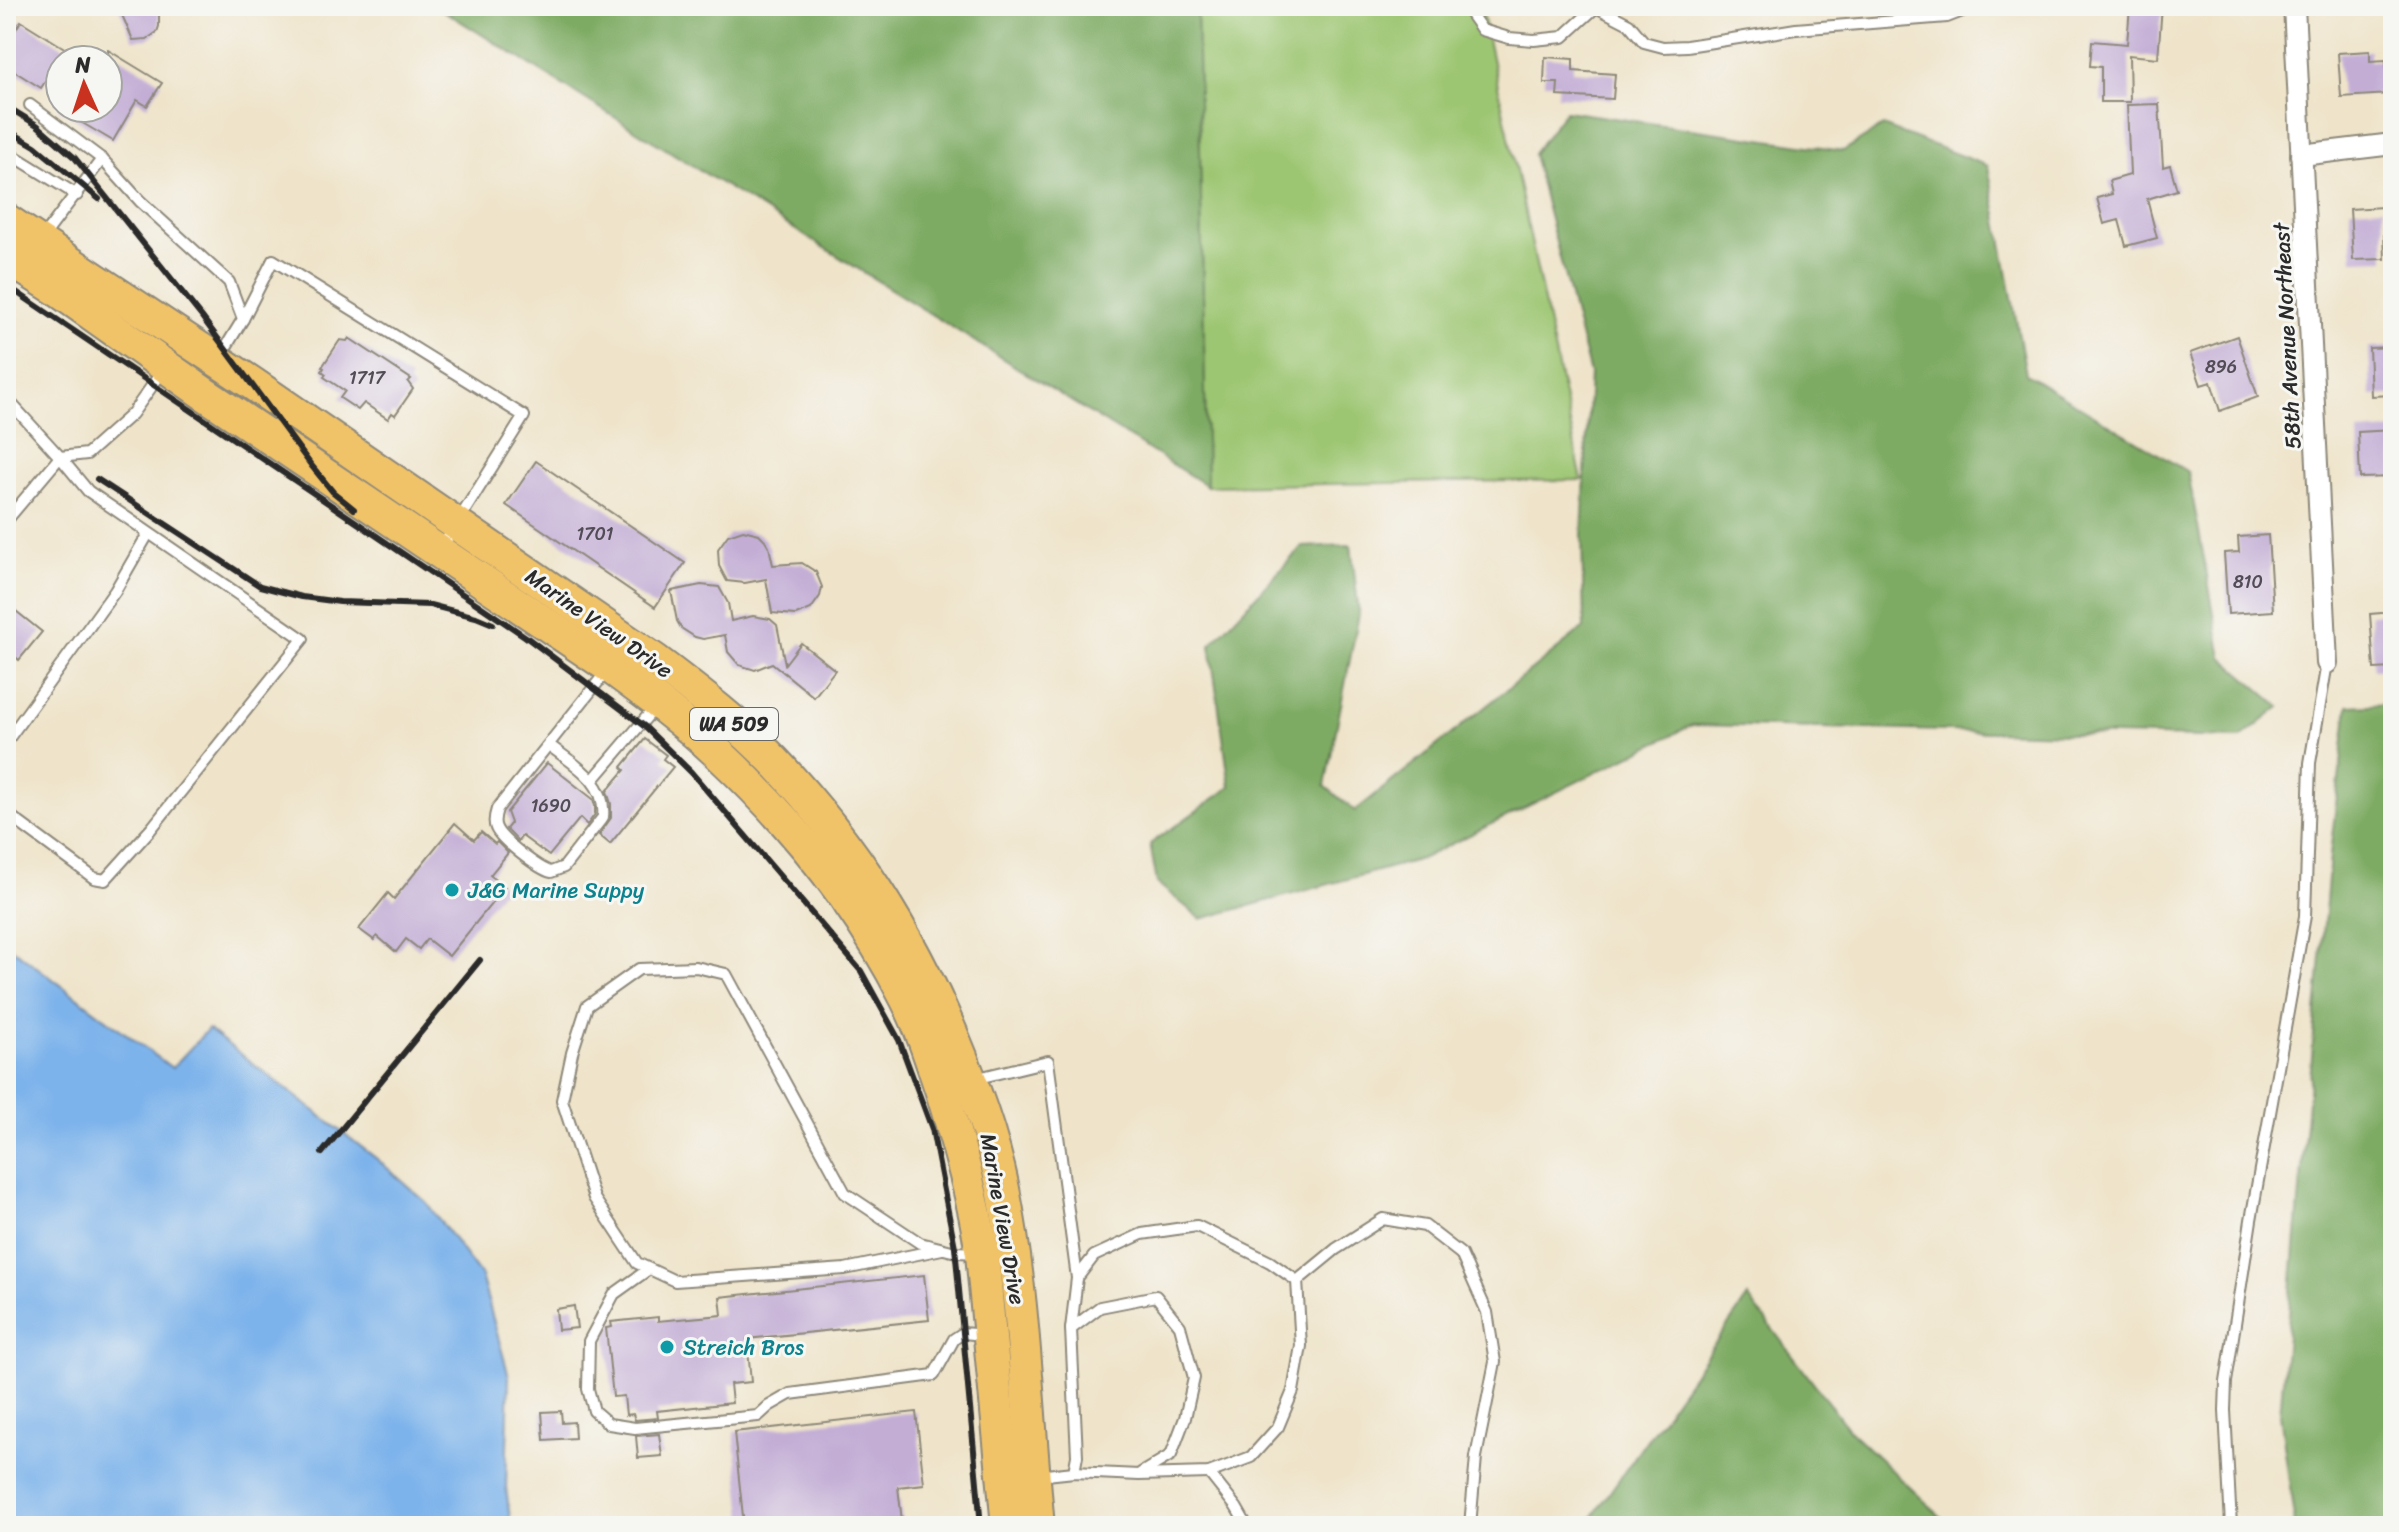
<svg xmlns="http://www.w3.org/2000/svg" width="2399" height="1532" viewBox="0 0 2399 1532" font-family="Sriracha,sans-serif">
	<rect width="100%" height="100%" fill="#f6f6f2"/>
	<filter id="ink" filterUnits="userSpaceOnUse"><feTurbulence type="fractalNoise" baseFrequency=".0125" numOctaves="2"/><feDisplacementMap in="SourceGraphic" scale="16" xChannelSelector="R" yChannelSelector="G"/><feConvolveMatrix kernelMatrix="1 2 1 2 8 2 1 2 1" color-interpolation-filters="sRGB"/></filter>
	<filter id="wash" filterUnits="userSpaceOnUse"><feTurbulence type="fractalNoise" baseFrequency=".006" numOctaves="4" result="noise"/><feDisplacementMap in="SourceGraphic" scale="32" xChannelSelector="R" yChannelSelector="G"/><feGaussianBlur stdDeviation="1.8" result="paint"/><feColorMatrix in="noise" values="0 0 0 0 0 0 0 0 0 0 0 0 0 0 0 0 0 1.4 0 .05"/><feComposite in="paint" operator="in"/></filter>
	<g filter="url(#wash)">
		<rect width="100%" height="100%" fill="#efe4ca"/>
		<!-- green -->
		<polygon fill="#9dc672" stroke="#64784e" stroke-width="2" points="1197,6 1481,6 1582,480 1207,486"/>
		<!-- forest -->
		<g fill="#7eab64" stroke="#546b48" stroke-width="2">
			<polygon points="436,6 1197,6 1207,486"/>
			<polygon points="1565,111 1843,151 1883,126 1988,166 2026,374 2188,472 2222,657 2280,707 2241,738 1692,725 1421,859 1201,919 1157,883 1150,844 1230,787 1210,645 1302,547 1351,545 1359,614 1325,786 1355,811 1584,628 1582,535 1590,374 1533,154"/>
			<polygon points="2393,704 2393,1526 2295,1526 2280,1414 2331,845 2348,706"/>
			<polygon points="1748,1297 1849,1430 1951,1526 1586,1526"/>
		</g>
		<!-- water -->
		<polygon fill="#7db3eb" stroke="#546f8b" stroke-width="2" points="6,944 172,1068 208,1029 377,1159 426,1202 481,1276 509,1376 506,1488 511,1526 6,1526"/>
		<g id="blocks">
			<!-- building -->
			<g fill="#c3add5">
				<polygon points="118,6 159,6 159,26 157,32 147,39 133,40"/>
				<polygon points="2130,6 2162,6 2158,58 2129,55 2130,102 2101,102 2101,67 2090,66 2092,41 2127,44"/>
				<polygon points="21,21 66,49 41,88 6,66 6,45"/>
				<polygon points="108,50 162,83 147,106 137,100 113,141 57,108 108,108"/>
				<polygon points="2370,51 2370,61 2386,60 2389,94 2341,97 2338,53"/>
				<polygon points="1545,57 1573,59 1573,71 1615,74 1613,99 1557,96 1558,83 1544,83"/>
				<polygon points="2159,104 2163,167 2170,165 2177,190 2147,199 2157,238 2126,246 2119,220 2104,224 2097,198 2112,194 2109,181 2130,175 2127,105"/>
				<polygon points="2383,207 2385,259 2353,260 2350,209"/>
				<polygon points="2237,336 2258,397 2220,411 2211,382 2201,385 2190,353"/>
				<polygon points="349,338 411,379 408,382 413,389 395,415 392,413 388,419 364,403 358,410 340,398 345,391 324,377 326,374 322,371 324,368 322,367 340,340 347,341"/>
				<polygon points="2393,347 2393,395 2371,396 2369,348"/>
				<polygon points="2393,430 2393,477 2360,478 2358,432"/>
				<polygon points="536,461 685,563 655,607 506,505"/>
				<polygon points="743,530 759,534 765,540 769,547 773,565 802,563 816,572 822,587 820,596 811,609 796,615 772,613 766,579 745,583 727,581 719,566 718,549 728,535"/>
				<polygon points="2268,535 2273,611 2228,614 2224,553 2239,552 2238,537"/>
				<polygon points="701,585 719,587 728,603 731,621 753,616 770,619 777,625 785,664 801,643 835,670 814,697 772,663 755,670 739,665 728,652 725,635 703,639 695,637 681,628 677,621 671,591"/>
				<polygon points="6,603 42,632 19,660 6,649"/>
				<polygon points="2393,612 2393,668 2374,669 2370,614"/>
				<polygon points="645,739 666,755 663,759 673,767 610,844 599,835 611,818 611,804 607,791 625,770 622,767"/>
				<polygon points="547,763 593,799 595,806 595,814 587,825 580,818 549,856 522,836 518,841 506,829 511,823 507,812"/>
				<polygon points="455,823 474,840 481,832 495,844 497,842 508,853 490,875 505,887 449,956 427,939 419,949 406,939 396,952 377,936 374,940 359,929 388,893 394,899"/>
				<polygon points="924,1275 929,1320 747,1339 751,1382 730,1384 732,1403 657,1411 658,1418 635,1420 633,1414 626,1415 624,1396 613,1397 606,1328 612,1327 611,1322 658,1317 658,1321 722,1315 720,1297"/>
				<polygon points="574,1306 577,1328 558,1330 556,1309"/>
				<polygon points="561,1411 562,1423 574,1422 575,1438 544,1440 542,1412"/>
				<polygon points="916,1412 924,1484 898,1487 902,1521 857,1526 821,1526 821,1523 791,1526 744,1526 734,1432"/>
				<polygon points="659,1434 662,1456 638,1458 636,1436"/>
			</g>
		</g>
	</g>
	<g filter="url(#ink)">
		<use href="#blocks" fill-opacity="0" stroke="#8d887a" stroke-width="2"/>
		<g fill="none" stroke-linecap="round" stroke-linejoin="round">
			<!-- lane casing -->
			<g stroke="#8d887a" stroke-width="14">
				<g id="lane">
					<polyline points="1465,6 1482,30 1509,38 1534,40 1563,37 1596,7 1629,24 1644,42 1663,47 1687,46 1796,29 1947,17 1975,6"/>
					<polyline points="30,105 102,159 43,237"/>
					<polyline points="6,151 77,195"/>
					<polyline points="102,159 140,201 229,282 243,319 221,355"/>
					<polyline points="243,319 273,260 524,416 440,550"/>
					<polyline points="6,398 60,457 87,454 132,414 164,369"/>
					<polyline points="6,521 60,457 88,491 303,639 151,829 105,880 94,878 6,813"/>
					<polyline points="6,742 115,591 148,534"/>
					<path d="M 549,745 C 573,764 607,781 603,817 L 564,867 L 551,872 C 539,869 501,840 496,828 C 493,822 495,815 497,809 L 606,672"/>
					<polyline points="593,780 657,705"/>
					<polyline points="974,1079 1048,1061 1077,1278 1071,1329 1077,1456 1074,1472"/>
					<polyline points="942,1249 845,1269 675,1281 637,1263 594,1198 562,1100 572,1053 587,1006 639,969 696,967 726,974 845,1193 920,1243 956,1252 980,1253"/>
					<polyline points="649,1269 614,1294 589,1341 588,1389 594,1411 609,1424 635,1428 758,1416 769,1406 790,1394 934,1375 954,1339 963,1333 984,1335"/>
					<polyline points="1297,1281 1336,1249 1383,1219 1425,1226 1461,1254 1487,1312 1495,1362 1476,1457 1470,1526"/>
					<polyline points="1071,1329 1100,1307 1156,1296 1180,1326 1194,1378 1185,1418 1171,1455 1141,1473"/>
					<polyline points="1209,1473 1236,1507 1247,1526"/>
					<polyline points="1037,1476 1074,1472 1139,1475 1209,1473 1251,1457 1278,1427 1293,1391 1301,1346 1297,1281 1270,1262 1197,1226 1142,1234 1094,1256 1077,1278"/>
					<polyline points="2231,1526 2225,1410 2226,1382 2251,1220 2305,916 2310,763 2327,663"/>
				</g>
			</g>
			<!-- street casing -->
			<g stroke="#8d887a" stroke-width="24">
				<g id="street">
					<polyline points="2294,6 2327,663"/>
					<polyline points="2301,155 2393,144"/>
				</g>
			</g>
			<!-- primary casing -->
			<g stroke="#8d887a" stroke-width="36">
				<g id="primary">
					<path d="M 6,220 L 253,384 L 656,661 C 697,692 739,724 775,762 C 853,845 908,931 952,1035 C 973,1085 992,1135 1003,1189 C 1025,1300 1027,1414 1038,1526"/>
					<path d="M 6,257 L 55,288 L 202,392 L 610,667 C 647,694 685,722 719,754 C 794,824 860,907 906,998 C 922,1029 932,1062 943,1095 C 959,1147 974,1199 982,1254 L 1008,1526"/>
				</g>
			</g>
			<!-- lane -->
			<use href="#lane" stroke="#fff" stroke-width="10"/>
			<!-- street -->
			<use href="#street" stroke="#fff" stroke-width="20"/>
			<!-- primary -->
			<use href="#primary" stroke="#f1c369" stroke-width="32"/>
			<!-- rail -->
			<g stroke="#2b2b2b" stroke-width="6">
				<polyline points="6,106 37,125 75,158 202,317 311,465 333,492 354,509"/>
				<polyline points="6,129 35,146 99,199"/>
				<polyline points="6,285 526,637 644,726 691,772 861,971 899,1040 932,1129 955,1247 981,1526"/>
				<polyline points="97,479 260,586 302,597 340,602 430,605 476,617 493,624"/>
				<polyline points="322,1153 480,960"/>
			</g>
		</g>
	</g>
	<!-- markers -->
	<g fill="#0f9aa8" stroke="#f6f6f2" stroke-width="3">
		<circle cx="452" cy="890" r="8"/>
		<circle cx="667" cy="1347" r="8"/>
	</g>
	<g text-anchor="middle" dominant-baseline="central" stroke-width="6" stroke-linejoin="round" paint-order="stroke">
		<!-- number labels -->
		<g font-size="18" fill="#514c56">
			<text x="2221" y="367">896</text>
			<text x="367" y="378">1717</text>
			<text x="595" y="534">1701</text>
			<text x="2248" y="582">810</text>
			<text x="551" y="806">1690</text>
		</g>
		<!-- shield labels -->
		<rect fill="#f6f6f2" stroke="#686867" stroke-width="2" x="690" y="708" width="88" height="32" rx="6"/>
		<g font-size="20" font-weight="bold" fill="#2b2b2b">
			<text x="734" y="724">WA 509</text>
		</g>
		<!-- street labels -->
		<g font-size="22" fill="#2b2b2b" stroke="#f6f6f2">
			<text transform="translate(2287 336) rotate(-93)">58th Avenue Northeast</text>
			<text transform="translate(599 623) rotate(35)">Marine View Drive</text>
			<text transform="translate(1003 1219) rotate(80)">Marine View Drive</text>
		</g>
		<!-- culture labels -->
		<g font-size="22" fill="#0d838f" stroke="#f6f6f2" text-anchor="start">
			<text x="468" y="890">J&amp;G Marine Suppy</text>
			<text x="683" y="1347">Streich Bros</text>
		</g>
	</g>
	<!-- margin -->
	<rect width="2399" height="1532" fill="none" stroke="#f6f6f2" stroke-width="32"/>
	<!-- north arrow -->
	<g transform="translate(84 84) rotate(357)"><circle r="38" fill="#f6f6f2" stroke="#a5a5a2" stroke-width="2"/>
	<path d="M0-6L14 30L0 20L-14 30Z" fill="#c8321e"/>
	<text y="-12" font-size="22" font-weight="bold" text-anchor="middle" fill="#2b2b2b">N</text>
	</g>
</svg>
